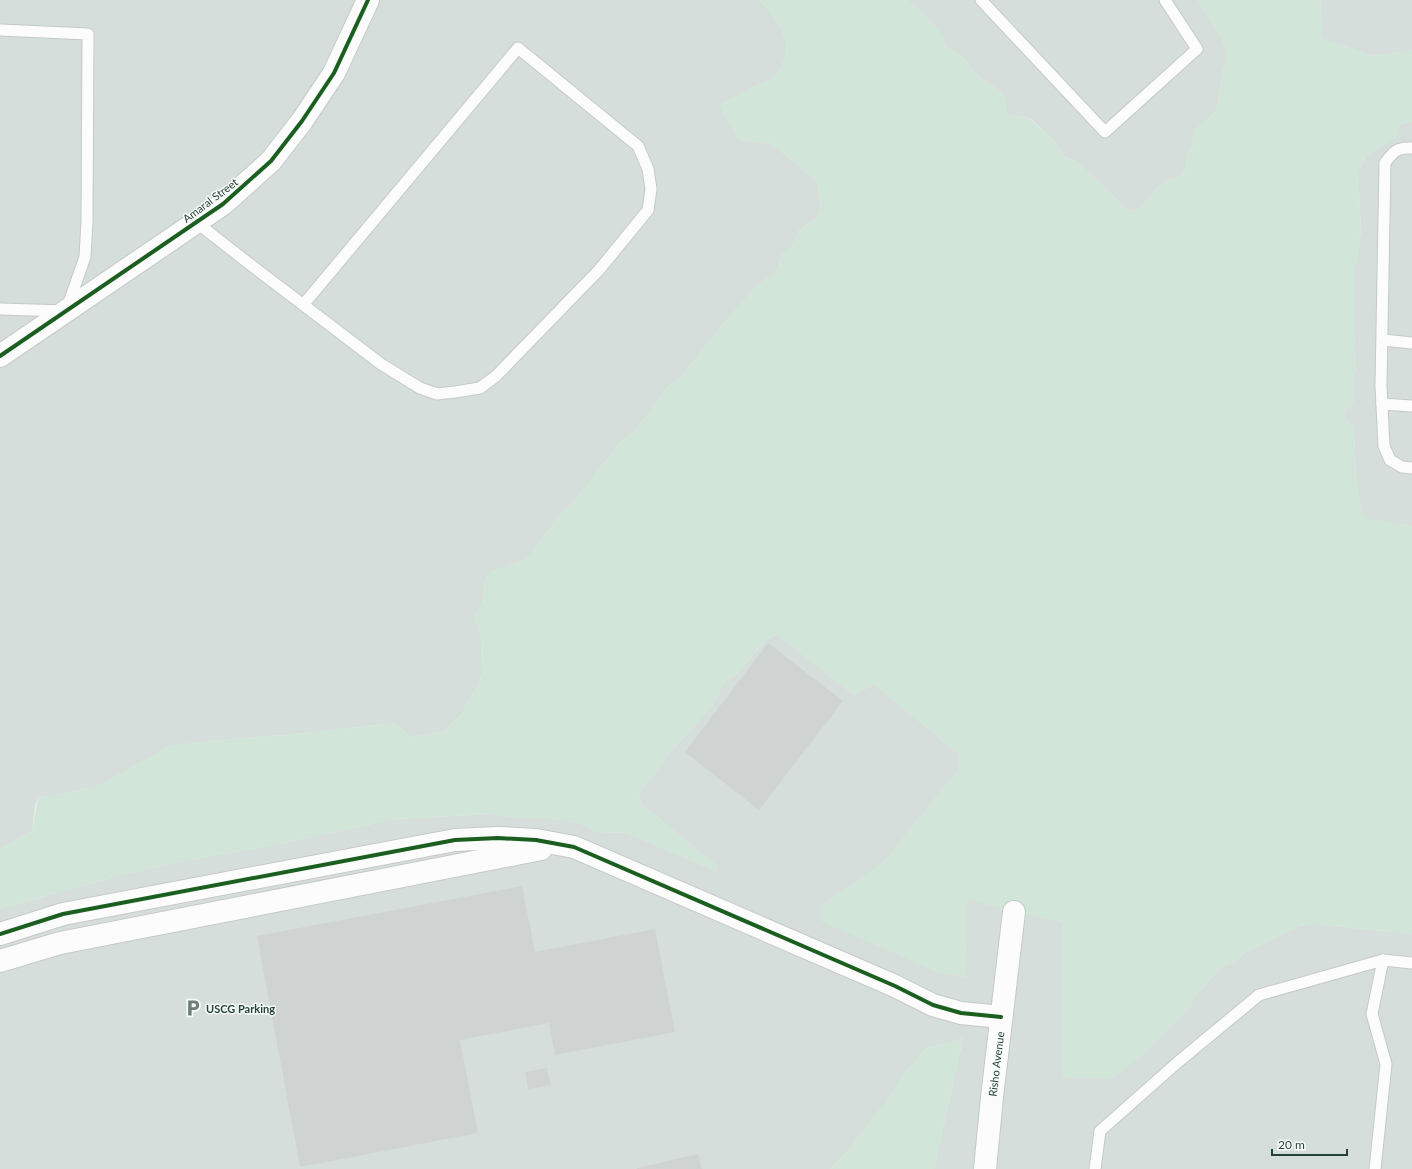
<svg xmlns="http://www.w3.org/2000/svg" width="1412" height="1169" viewBox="0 0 1412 1169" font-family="Lato,sans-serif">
	<rect width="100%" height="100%" fill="#e8edeb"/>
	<!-- built -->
	<g fill="#d6dedb">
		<polygon points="0,0 760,0 775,18 786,39 785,59 777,75 771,79 751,88 720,106 739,140 772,144 817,181 821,209 816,219 799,230 793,245 782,255 776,273 759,284 721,326 710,341 681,376 669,386 635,431 623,439 573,503 556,520 527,559 490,572 485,581 482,604 474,615 481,638 482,674 479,683 466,704 463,713 443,732 411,737 403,731 395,723 286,735 240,738 169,746 150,758 96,787 38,798 35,805 32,831 0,849"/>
		<polygon points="908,0 1198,0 1223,41 1228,57 1222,73 1217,111 1195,130 1192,147 1188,154 1183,175 1165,181 1153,192 1141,209 1129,211 1077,162 1063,156 1055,142 1030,118 1015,116 1008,114 1002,93 978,76 960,54 946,47 942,35"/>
		<polygon points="1322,0 1412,0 1412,50 1373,56 1322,38 1320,3"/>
		<polygon points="1412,121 1412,526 1364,519 1356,482 1354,427 1347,420 1344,413 1354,401 1353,378 1356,368 1354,328 1354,268 1357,258 1361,229 1358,172 1367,155 1396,137 1399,125"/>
		<polygon points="777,634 854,695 874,684 959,754 958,770 884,862 819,908 939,973 957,975 965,978 966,899 1062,922 1063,1077 1189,1008 1195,997 1221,967 1234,962 1244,953 1300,926 1314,924 1412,934 1412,1169 934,1169 963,1038 957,1041 925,1049 905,1073 885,1105 874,1115 849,1150 830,1169 0,1169 0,909 129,873 194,859 265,847 395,819 493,814 511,817 546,818 577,822 597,832 627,833 709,868 715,872 718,867 641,804 639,794 673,749 712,706 725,681 736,675 766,640"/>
	</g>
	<!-- green -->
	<g fill="#d1e6d8">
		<polygon points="760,0 908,0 928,18 942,35 946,47 960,54 978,76 1002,93 1008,114 1015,116 1029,118 1055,142 1063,156 1077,162 1129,211 1141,209 1153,192 1165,181 1183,175 1188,154 1192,147 1195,130 1217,111 1222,73 1228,57 1223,41 1198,0 1322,0 1320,3 1323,38 1373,56 1412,50 1412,121 1399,125 1396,137 1367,155 1358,172 1361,229 1357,258 1354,268 1354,328 1356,368 1353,378 1354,401 1344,413 1347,420 1354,427 1356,482 1364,518 1412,526 1412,934 1314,924 1300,926 1244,953 1235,962 1221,967 1195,997 1189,1008 1141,1057 1111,1079 1063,1078 1062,922 967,900 965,978 957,975 939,973 821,921 819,908 884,862 958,770 959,754 874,684 854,695 777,634 766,640 736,675 725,682 712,706 673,749 639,794 641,804 718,867 715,872 709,868 627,833 597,832 577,822 546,818 511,817 493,814 395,819 265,847 194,859 129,873 0,909 0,849 32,831 38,798 96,787 150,758 169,746 240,738 286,735 395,723 403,731 411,737 443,732 463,713 466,704 479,683 482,674 481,638 474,615 482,604 485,581 490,572 527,559 556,520 573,503 623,439 635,431 669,386 681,376 710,341 721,326 759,284 776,273 782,255 793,245 799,230 816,219 821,209 817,181 772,144 739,140 728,123 720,106 751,88 771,79 777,75 785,59 786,39 775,18"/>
		<polygon points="963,1037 934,1169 830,1169 849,1150 874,1115 885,1105 905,1073 925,1049 957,1041"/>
	</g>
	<!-- building -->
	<g fill="#cfd4d2">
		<polygon points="768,643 843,701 759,810 685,752"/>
		<polygon points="522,886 535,952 655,929 675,1032 555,1055 549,1023 460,1040 478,1133 300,1167 257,936"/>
		<polygon points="547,1068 551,1085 528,1089 525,1072"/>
		<polygon points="698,1154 702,1169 637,1169 637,1168"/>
	</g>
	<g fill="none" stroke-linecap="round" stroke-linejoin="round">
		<!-- service casing -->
		<g stroke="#c5cac8" stroke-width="13">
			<g id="service">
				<polyline points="981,0 1105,132 1197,49 1165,0"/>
				<polyline points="0,30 88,34 87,221 85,257 66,311 0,309"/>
				<path d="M 1412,148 C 1397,147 1393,152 1385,163 L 1381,386 L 1384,446 L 1390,460 L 1402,467 L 1412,468"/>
				<polyline points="196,222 247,262 381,364 420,388 437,394 455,392 480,388 496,376 599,270 648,210 651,189 648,169 638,146 518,48 303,305"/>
				<polyline points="1383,340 1412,343"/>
				<polyline points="1382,404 1412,406"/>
				<polyline points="1095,1169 1100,1131 1178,1062 1259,995 1383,960 1412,963"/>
				<polyline points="1375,1169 1386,1064 1372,1014 1383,960"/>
			</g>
		</g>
		<!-- minor casing -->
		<g stroke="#c5cac8" stroke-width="24">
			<g id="minor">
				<polyline points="0,356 223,204 271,161 302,121 334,73 368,0"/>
				<polyline points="0,934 63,914 455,840 498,838 536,840 574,847 895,986 933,1005 961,1013 1001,1017"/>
				<polyline points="0,961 60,943 541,849"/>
				<polyline points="985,1169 992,1097 1014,912"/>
			</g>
		</g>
		<!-- service -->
		<use href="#service" stroke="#fcfcfc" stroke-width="11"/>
		<!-- minor -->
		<use href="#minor" stroke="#fcfcfc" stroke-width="22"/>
		<!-- cycleway casing -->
		<g stroke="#f7fbf9" stroke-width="6">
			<g id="cycleway">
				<polyline points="0,356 223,204 271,161 302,121 334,73 368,0"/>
				<polyline points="0,934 63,914 455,840 498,838 536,840 574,847 895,986 933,1005 961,1013 1001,1017"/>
			</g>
		</g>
		<!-- cycleway -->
		<use href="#cycleway" stroke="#1b5e20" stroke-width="4"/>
	</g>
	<!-- icons -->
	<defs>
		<g id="parking-bare" transform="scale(1.38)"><path d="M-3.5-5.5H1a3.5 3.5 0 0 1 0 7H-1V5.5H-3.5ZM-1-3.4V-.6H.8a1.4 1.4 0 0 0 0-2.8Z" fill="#697e78" stroke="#f7fbf9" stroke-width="2.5" paint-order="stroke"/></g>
	</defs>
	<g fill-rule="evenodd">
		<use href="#parking-bare" x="193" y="1008"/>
	</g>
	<g text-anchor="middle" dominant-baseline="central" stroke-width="3" stroke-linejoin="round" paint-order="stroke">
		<!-- street labels -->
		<g font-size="11" fill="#24423a" stroke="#f7fbf9">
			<text transform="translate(210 200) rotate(-37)">Amaral Street</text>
			<text transform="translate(996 1064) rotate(-83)">Risho Avenue</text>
		</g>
		<!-- poi labels -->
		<g font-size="11" font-weight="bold" fill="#24423a" stroke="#f7fbf9" text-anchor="start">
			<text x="206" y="1008">USCG Parking</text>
		</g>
	</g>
	<!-- scale -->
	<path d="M1272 1149v6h75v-6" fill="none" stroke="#24423a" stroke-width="2"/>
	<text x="1278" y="1149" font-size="12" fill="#24423a" stroke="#f7fbf9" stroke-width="3" paint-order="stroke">20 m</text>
</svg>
